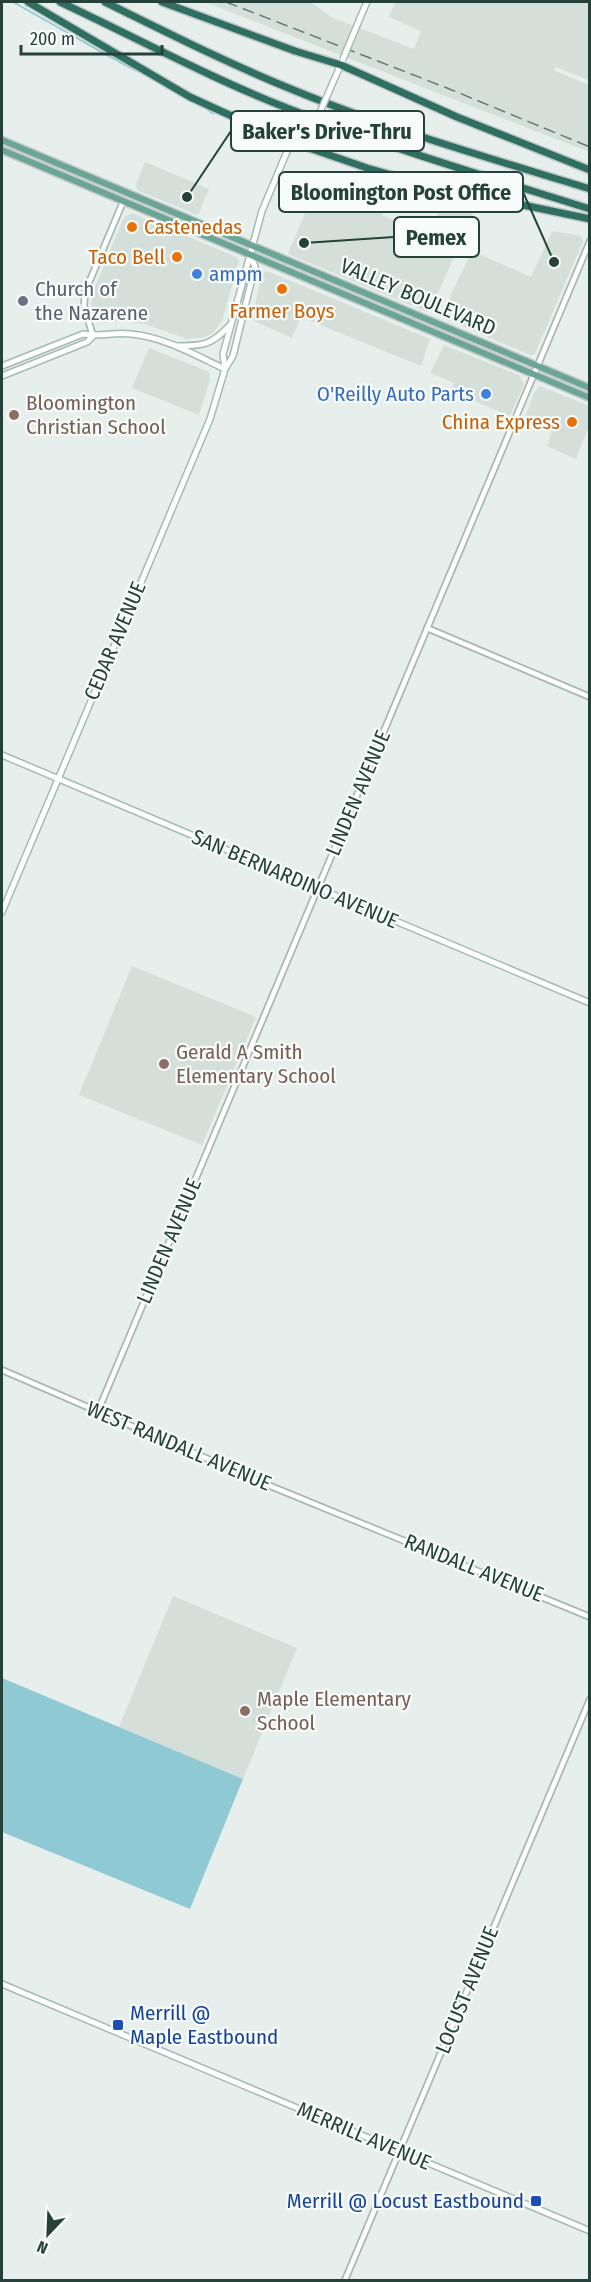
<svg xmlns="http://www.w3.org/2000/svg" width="591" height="2282" viewBox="0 0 591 2282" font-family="'Fira Sans Condensed',sans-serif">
	<rect width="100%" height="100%" fill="#e6efeb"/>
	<!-- built -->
	<g fill="#d4dfda">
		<polygon points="205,2 310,2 333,18 414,49 421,31 389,17 395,2 589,2 589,80 556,67 553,70 589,85 589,152"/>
		<polygon points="145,162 209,189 199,213 197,215 137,190 136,184"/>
		<polygon points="322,180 386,195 388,200 382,215 429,235 441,206 473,214 430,311 427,312 288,254 318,182"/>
		<polygon points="132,213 236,257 239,261 222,321 212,334 200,338 187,339 145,324 119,321 102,323 95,320 91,305 93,292 124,217"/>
		<polygon points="552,231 581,236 583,241 535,354 530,355 445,319 443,316 454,288 472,251 531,277"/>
		<polygon points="267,271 430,339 421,366 301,317 292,338 252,320 262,273"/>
		<polygon points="444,345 519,375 524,384 510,416 451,391 454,383 430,373"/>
		<polygon points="149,348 209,372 210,379 199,415 132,388"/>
		<polygon points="540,386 589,406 589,426 576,459 547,446 552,431 524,420 534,393"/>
		<polygon points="132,966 256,1017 202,1145 79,1095"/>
		<polygon points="173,1596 297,1648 243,1779 119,1727"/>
	</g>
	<!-- water -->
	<polygon fill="#8ec9d4" points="2,1678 243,1779 190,1909 2,1832"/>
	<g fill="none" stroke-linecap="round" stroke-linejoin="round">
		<!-- stream -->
		<g stroke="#8ec9d4" stroke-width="1.5">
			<polyline points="13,2 121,63 145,75"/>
			<polyline points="202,106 213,114"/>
		</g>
		<!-- tertiary casing -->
		<g stroke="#a8b8b2" stroke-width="8">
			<g id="tertiary">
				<polyline points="93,336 84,306 85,292 123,202"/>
				<polyline points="427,628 590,697"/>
				<polyline points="2,1370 268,1485 590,1617"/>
				<polyline points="98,1411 590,241"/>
				<polyline points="345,2280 590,1699"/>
			</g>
		</g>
		<!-- secondary casing -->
		<g stroke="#a4bbb3" stroke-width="8">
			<g id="secondary">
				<polyline points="360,18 367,2"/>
				<polyline points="334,80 342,62"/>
				<path d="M 177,346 C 203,346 212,345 230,325"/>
				<path d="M 2,366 L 83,334 C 99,337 115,332 131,334 C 164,337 195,355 225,369"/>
				<polyline points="225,369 223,354 262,211 291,142 314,126"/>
				<polyline points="2,376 87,342 93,336"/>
				<polyline points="2,755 590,1003"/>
				<polyline points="2,912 210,419 225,369 233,356 255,266 249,255"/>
				<polyline points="2,1984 590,2231"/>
			</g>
		</g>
		<!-- primary casing -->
		<g stroke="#c2cac8" stroke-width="9">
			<g id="primary">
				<polyline points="2,140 590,388"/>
				<polyline points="2,150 590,398"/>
			</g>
		</g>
		<!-- motorway casing -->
		<g stroke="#c2cac8" stroke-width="10">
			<g id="motorway">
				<polyline points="28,2 190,97 280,138 367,168 427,185 590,219"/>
				<path d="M 60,2 C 135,37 210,78 287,108 C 386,147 488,177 590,209"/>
				<path d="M 105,2 C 166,32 227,63 291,89 C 388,129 489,158 590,189"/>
				<polyline points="162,2 295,51 341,65 457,117 590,170"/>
			</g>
		</g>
		<!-- tertiary -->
		<use href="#tertiary" stroke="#fff" stroke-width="4.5"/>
		<!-- secondary -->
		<use href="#secondary" stroke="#fff" stroke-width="5"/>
		<!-- primary -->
		<use href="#primary" stroke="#6aa596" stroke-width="6"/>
		<!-- motorway -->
		<use href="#motorway" stroke="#2f6f62" stroke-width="7"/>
		<!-- rail -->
		<polyline stroke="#5f7d75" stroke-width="1.5" stroke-dasharray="12 6" stroke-linecap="butt" points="226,2 447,88 590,147"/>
		<!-- secondary-bridge casing -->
		<g stroke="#a4bbb3" stroke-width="8" stroke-linecap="butt">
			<g id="secondary-bridge">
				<polyline points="343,59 360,18"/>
				<polyline points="314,126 334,80"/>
			</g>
		</g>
		<!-- secondary-bridge -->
		<use href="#secondary-bridge" stroke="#fff" stroke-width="5"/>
	</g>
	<!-- markers -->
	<g fill="#e8710a" stroke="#f7fbf9" stroke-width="2">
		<circle cx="132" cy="227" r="6"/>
		<circle cx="177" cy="257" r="6"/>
		<circle cx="282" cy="289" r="6"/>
		<circle cx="572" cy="422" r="6"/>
	</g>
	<g fill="#3f7fe0" stroke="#f7fbf9" stroke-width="2">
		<circle cx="197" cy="274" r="6"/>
		<circle cx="486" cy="394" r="6"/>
	</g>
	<circle fill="#6b7280" stroke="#f7fbf9" stroke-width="2" cx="23" cy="301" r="6"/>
	<g fill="#8d6e63" stroke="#f7fbf9" stroke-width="2">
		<circle cx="14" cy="415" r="6"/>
		<circle cx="164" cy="1064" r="6"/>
		<circle cx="245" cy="1711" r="6"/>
	</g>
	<g fill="#1a4fb4" stroke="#f7fbf9" stroke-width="2">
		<rect x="112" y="2019" width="12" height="12" rx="3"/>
		<rect x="530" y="2195" width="12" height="12" rx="3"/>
	</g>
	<g text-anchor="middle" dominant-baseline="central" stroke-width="4.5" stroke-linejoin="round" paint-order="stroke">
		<!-- food labels -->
		<g font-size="21" fill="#c56008" stroke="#f7fbf9" text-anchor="end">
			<text x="144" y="227" text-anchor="start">Castenedas</text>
			<text x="165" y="257">Taco Bell</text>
			<text x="282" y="311" text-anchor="middle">Farmer Boys</text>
			<text x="560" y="422">China Express</text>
		</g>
		<!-- shop labels -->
		<g font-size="21" fill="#366cbe" stroke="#f7fbf9" text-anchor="start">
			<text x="209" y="274">ampm</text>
			<text x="474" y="394" text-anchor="end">O'Reilly Auto Parts</text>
		</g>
		<!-- worship labels -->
		<g font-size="21" fill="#5b616d" stroke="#f7fbf9" text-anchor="start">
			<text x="35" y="289">Church of<tspan x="35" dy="24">the Nazarene</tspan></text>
		</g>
		<!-- street labels -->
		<g font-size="21" fill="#24423a" stroke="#f7fbf9">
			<text transform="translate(418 297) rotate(23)">VALLEY BOULEVARD</text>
			<text transform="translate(115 641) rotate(-67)">CEDAR AVENUE</text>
			<text transform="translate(358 793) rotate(-67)">LINDEN AVENUE</text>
			<text transform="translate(295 879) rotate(23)">SAN BERNARDINO AVENUE</text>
			<text transform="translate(169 1241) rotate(-67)">LINDEN AVENUE</text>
			<text transform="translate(179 1446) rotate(23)">WEST RANDALL AVENUE</text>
			<text transform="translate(474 1568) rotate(22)">RANDALL AVENUE</text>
			<text transform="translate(467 1990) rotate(-68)">LOCUST AVENUE</text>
			<text transform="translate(364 2136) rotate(23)">MERRILL AVENUE</text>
		</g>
		<!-- education labels -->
		<g font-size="21" fill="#785e54" stroke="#f7fbf9" text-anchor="start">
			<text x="26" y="403">Bloomington<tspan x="26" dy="24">Christian School</tspan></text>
			<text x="176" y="1052">Gerald A Smith<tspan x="176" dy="24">Elementary School</tspan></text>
			<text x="257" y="1699">Maple Elementary<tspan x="257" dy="24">School</tspan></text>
		</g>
		<!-- transit labels -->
		<g font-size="21" fill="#164399" stroke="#f7fbf9" text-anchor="start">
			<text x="130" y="2013">Merrill @<tspan x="130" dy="24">Maple Eastbound</tspan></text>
			<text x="524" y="2201" text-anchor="end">Merrill @ Locust Eastbound</text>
		</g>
	</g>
	<!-- callouts -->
	<path fill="none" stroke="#24423a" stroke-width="2" d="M187 197L231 131M554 262L523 192M304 243L394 237"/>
	<g fill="#24423a" stroke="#f7fbf9" stroke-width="2">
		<circle cx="187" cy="197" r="6"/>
		<circle cx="554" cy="262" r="6"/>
		<circle cx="304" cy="243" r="6"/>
	</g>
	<g fill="#f7fbf9" stroke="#24423a" stroke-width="2">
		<rect x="231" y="111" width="193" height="40" rx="6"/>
		<rect x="279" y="172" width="244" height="40" rx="6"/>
		<rect x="394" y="217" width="85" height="40" rx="6"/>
	</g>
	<g font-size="22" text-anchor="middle" font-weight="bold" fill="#24423a">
		<text x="327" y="139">Baker's Drive-Thru</text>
		<text x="401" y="200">Bloomington Post Office</text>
		<text x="436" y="245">Pemex</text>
	</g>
	<!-- border -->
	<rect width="591" height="2282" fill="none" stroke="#24423a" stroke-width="6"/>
	<!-- north arrow -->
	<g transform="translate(48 2234) rotate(203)" stroke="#f7fbf9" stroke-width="4.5" paint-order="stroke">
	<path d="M0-4.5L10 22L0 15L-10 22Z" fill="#24423a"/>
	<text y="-9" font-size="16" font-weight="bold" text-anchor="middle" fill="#24423a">N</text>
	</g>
	<!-- scale -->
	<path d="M21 45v9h141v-9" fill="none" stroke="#24423a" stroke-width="3"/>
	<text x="30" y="45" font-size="18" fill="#24423a" stroke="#f7fbf9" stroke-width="4.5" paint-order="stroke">200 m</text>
</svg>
